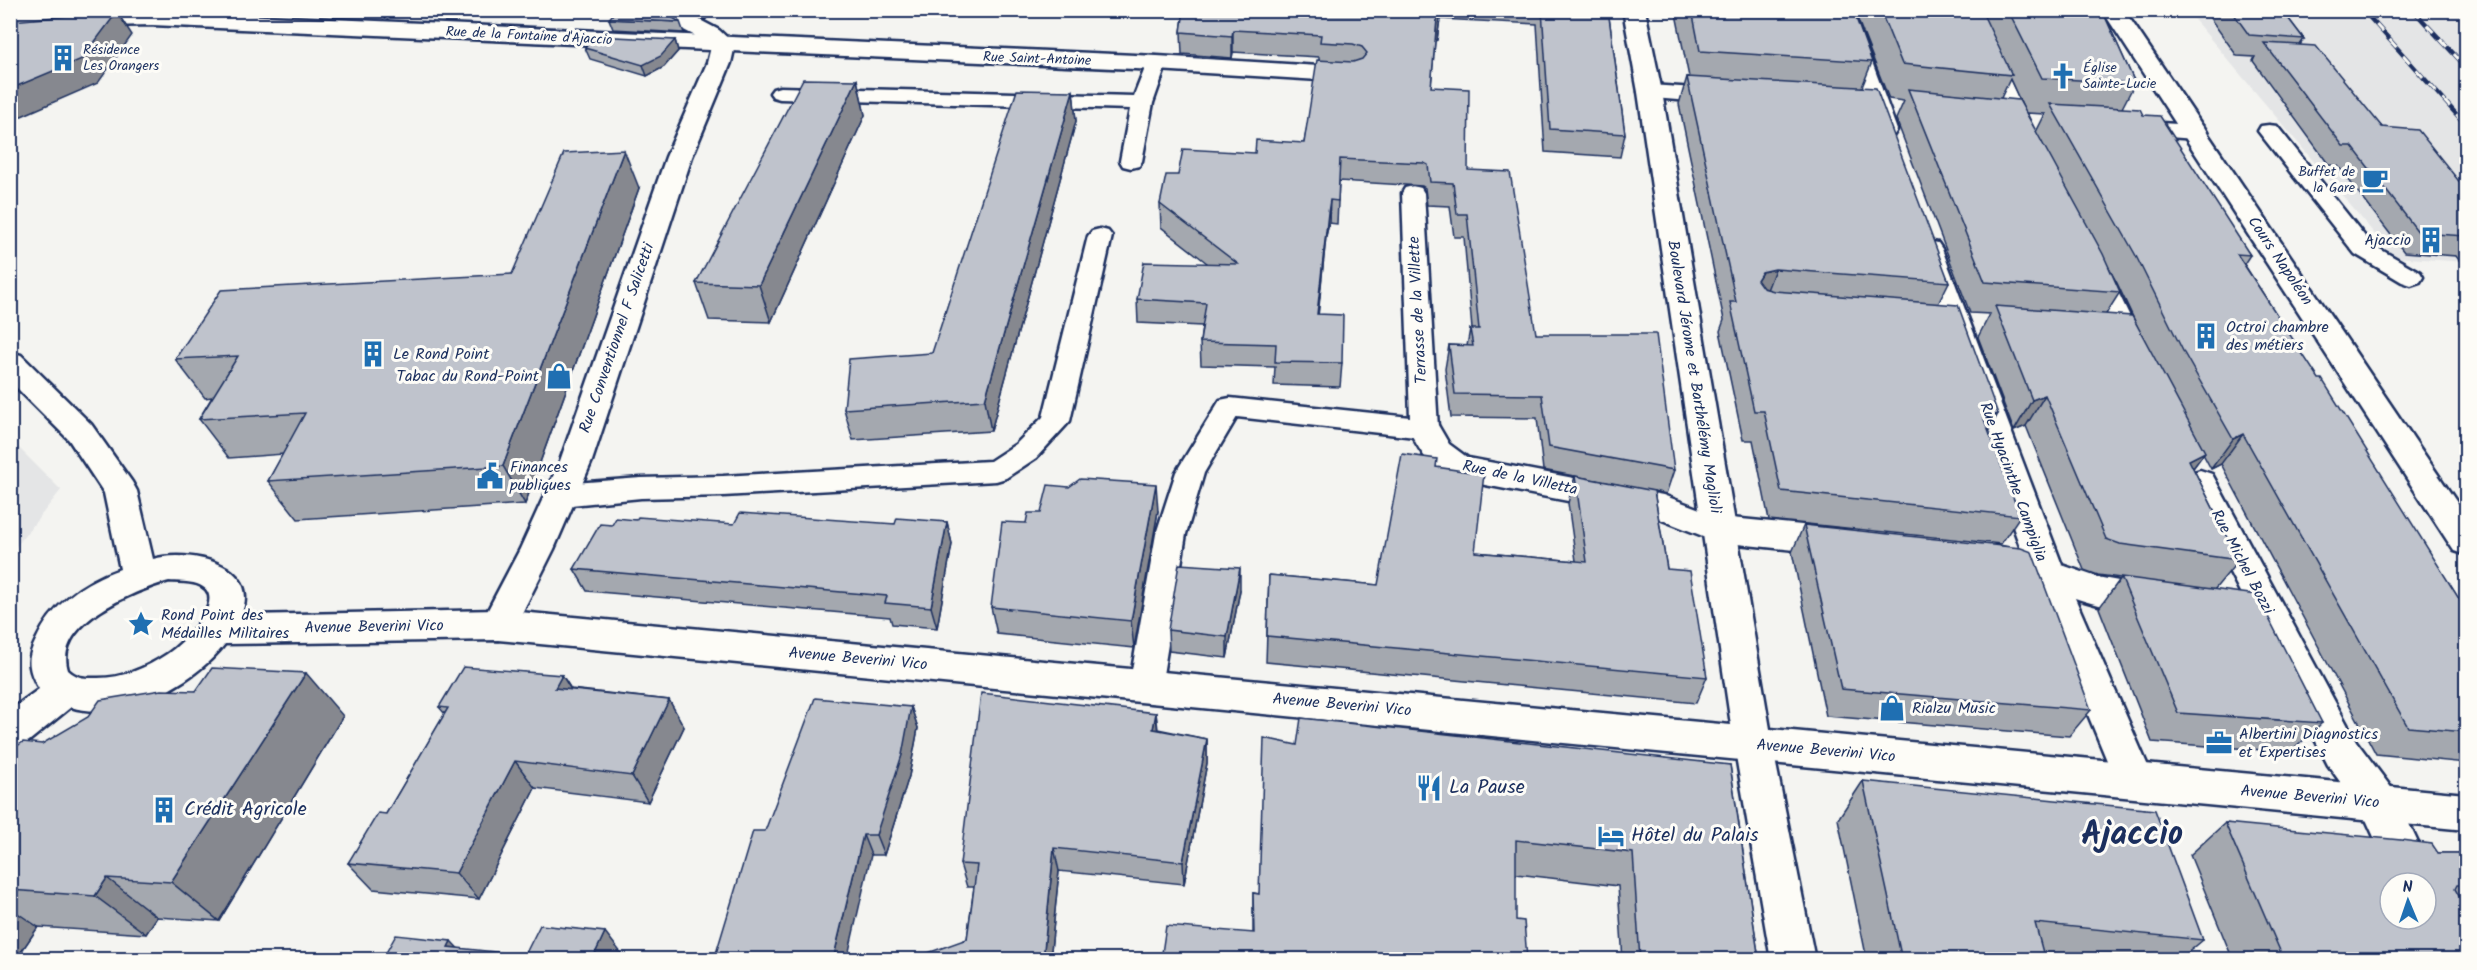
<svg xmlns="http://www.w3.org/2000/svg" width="2477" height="970" viewBox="0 0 2477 970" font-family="Kalam,sans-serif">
	<rect width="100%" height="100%" fill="#f4f4f1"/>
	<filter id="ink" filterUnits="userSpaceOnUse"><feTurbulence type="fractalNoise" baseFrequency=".0167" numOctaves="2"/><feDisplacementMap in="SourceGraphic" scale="12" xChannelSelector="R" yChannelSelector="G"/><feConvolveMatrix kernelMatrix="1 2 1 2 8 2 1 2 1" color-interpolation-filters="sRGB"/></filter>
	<g filter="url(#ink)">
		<!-- built -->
		<g fill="#e4e5e6">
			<polygon points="2187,11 2466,11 2466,262 2394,257"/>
			<polygon points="11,440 61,490 11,553"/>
		</g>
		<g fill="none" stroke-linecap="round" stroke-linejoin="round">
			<!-- service casing -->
			<g stroke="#1b2f5e" stroke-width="5">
				<g id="service">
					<polygon points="1157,57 1164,59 1167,63 1153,103 1142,161 1139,166 1131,168 1123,166 1120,161 1130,109 780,99 773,97 770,93 773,89 780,87 1134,96 1147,63 1150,59"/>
					<polygon points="2269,125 2277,126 2371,244 2420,272 2423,277 2420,282 2411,285 2402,282 2355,254 2258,131 2261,126"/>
					<polygon points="1413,186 1421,188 1424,193 1438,428 1434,435 1424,438 1237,417 1204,473 1186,534 1161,687 1156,697 1145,701 1134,697 1129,687 1156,534 1176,472 1220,400 1230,398 1410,417 1402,193 1405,188"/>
					<polygon points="1100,229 1108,231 1112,236 1070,421 1036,458 1006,478 996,481 723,496 641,498 561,506 551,502 547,495 551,488 561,484 641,478 723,476 990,461 1016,444 1043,417 1088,236 1092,231"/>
				</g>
			</g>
			<!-- minor casing -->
			<g stroke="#1b2f5e" stroke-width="5">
				<g id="minor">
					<polygon points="1831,10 1853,10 1897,130 1894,135 1885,137 1876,135 1873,130"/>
					<polygon points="1954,10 1976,10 2038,140 2034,145 2025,148 2016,145 2012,140"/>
					<polygon points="152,11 1157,56 1351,68 1359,70 1363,75 1359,80 1351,82 1157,70 152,25 10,28 10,14"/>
					<polygon points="1650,85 1726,90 1735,92 1738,97 1735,102 1726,104 1641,97 1638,92 1641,87"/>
					<polygon points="2125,121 2195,125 2204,127 2207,132 2204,137 2195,139 2116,133 2113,128 2116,123"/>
					<path d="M 1928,241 L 1938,243 L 1942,249 L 2062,565 L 2097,577 L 2167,590 L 2172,600 L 2167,610 C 2142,618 2100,606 2075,598 L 2154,780 L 2148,792 L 2134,797 L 2120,792 L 2034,584 L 1984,568 L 1979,559 L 1984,550 L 1996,546 L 2022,552 L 1914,249 L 1918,243 Z"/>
					<polygon points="2092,258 2102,261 2106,267 2149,356 2145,363 2134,366 2123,363 2119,356 2078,267 2082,261"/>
					<path d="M 1424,417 L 1435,420 L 1449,444 L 1468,458 L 1663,495 L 1721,517 L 1843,529 L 1855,533 L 1860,542 L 1855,551 L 1843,555 L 1718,542 L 1657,518 L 1459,480 C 1430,471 1421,453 1408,428 L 1413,420 Z"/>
					<polygon points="2200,470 2212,474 2356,741 2393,790 2437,883 2431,897 2426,899 2426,883 2395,883 2364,815 2328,765 2184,482 2188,474"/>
					<polygon points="1753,727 1767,732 1772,744 1815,960 1771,960 1734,744 1739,732"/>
				</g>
			</g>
			<!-- tertiary casing -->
			<g stroke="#1b2f5e" stroke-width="5">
				<polygon id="tertiary" points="652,10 681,10 719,30 735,45 731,63 692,157 592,461 554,549 511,635 498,640 485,635 480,625 520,549 560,461 666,157 707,63 711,47 703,40 655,15"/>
			</g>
			<!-- secondary casing -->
			<g stroke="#1b2f5e" stroke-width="5">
				<path id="secondary" d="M 1623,10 L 1645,10 L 1662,92 L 1770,729 L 2466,794 L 2466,830 L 498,640 L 225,644 C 194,684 121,723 71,707 L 24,745 L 10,749 L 10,710 L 39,689 C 35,682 31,675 30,667 C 28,658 32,648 36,640 C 53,603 83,582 120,569 L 104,493 L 69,440 L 10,381 L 10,352 L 21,355 L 91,424 L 132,482 L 137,491 L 153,559 C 188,549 263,563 241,615 L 498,610 L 1731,725 L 1638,92 ZM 169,581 C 178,582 188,581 197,584 C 233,596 181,645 167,654 C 146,668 123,678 98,678 C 85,678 78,679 68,670 C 53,623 136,590 169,581 Z"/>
			</g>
			<!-- primary casing -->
			<g stroke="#1b2f5e" stroke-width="5">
				<polygon id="primary" points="2102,10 2124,10 2466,516 2466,555 2454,551"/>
			</g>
			<!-- service -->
			<use href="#service" fill="#fdfcf7" fill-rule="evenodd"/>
			<!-- minor -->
			<use href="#minor" fill="#fdfcf7" fill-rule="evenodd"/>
			<!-- tertiary -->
			<use href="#tertiary" fill="#fdfcf7" fill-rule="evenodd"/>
			<!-- secondary -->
			<use href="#secondary" fill="#fdfcf7" fill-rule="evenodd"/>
			<!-- primary -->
			<use href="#primary" fill="#fdfcf7" fill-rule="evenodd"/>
			<!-- rail casing -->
			<g stroke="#1b2f5e" stroke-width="4.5">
				<g id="rail">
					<polyline points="2363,10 2466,125"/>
					<polyline points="2413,10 2466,67"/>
				</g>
			</g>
			<!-- rail -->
			<use href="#rail" stroke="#fdfcf7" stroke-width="3" stroke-dasharray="10" stroke-linecap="butt"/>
		</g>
		<!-- wall -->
		<g fill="#a4a8af" stroke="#1b2f5e" stroke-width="1.5" fill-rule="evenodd">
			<polygon points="403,10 487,10 479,16 459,11 446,19 424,17"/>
			<polygon points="685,10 714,10 705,20"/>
			<polygon points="1184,10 1608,10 1625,134 1620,157 1545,152 1537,24 1440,19 1437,40 1435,41 1431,87 1468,170 1536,334 1674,470 1666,494 1654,491 1667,569 1707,677 1696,703 1266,662 1269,575 1378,585 1436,467 1475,552 1576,561 1568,503 1575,476 1626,486 1543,470 1537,418 1451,417 1445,369 1449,345 1467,346 1470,329 1472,329 1464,237 1454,237 1450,206 1427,205 1425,188 1422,186 1339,181 1337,224 1329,223 1326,236 1318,314 1342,363 1340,387 1274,385 1275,367 1201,365 1200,342 1202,326 1138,323 1137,299 1207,263 1161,227 1160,204 1178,175 1255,153 1304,143 1319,60 1319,57 1233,52 1232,58 1182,54 1181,32"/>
			<polygon points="1660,10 1853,10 1872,62 1862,87 1949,282 1938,304 1988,431 2020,516 2001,544 1769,520 1753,440 1743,440 1720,331 1724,320 1679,104 1687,77 1689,77 1676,14 1661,13"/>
			<path d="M 1854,10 L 2102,10 L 2135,83 L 2122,108 L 2143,115 L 2250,255 L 2244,264 L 2466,610 L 2466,763 L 2376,754 L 2221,464 L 2211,469 L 2203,454 L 2193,468 L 2239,560 L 2214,590 L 2322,723 L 2291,752 L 2152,742 L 2099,608 L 2121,578 L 2098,575 L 2084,570 L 2026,426 L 2014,431 L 1978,337 L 1990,314 L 1970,313 L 1896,119 L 1904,101 L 1889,99 ZM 2010,79 L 2025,112 L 2001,98 ZM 2026,113 L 2045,114 L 2036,132 ZM 2111,272 L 2117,283 L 2139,330 L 2106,314 L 2120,292 Z"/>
			<polygon points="2209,10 2282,10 2304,39 2300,45 2382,127 2466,190 2466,261 2459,260 2456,256 2404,252 2338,166 2329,165 2253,61 2255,57 2237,56 2207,14"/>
			<polygon points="609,19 680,22 684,33 613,29"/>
			<polygon points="675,40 678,51 664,67 647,76 590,59 585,48"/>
			<polygon points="857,80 865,115 771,322 709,320 696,283"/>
			<polygon points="1073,91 1076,121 991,431 853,440 844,409 932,353"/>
			<polygon points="639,188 525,504 298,519 268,481 283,454 229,458 199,419 212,397 205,398 175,359 512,274"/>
			<polygon points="1158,511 1134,648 997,634 991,607 1026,523 1041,513"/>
			<polygon points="636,520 734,524 895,524 947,522 952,544 937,628 892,624 890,617 587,591 574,569 612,525"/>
			<polygon points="1804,525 2091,710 2069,736 1826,716 1792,552"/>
			<polygon points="1240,590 1227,658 1169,651 1168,630"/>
			<polygon points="562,675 571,689 669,700 684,727 648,802 535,788 479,899 373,889 348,863 386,814 445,714 439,707"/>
			<polygon points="196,691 343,716 219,921 157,917 146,934 38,927 19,955 12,954 10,956 10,751 42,744"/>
			<polygon points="911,707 918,728 909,776 884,855 871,855 765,831"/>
			<polygon points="1156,713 1158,729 1207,739 1207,763 1184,884 1059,871 1050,960 926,960 967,939 974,887 967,887 960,864"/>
			<polygon points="1297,745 1730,765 1759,960 1623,960 1618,886 1516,874 1253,933 1253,893 1259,894"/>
			<polygon points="1863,781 2203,940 2179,960 1867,960 1838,819"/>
			<polygon points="2225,823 2438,853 2466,853 2466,960 2233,960 2190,855"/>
		</g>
		<!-- shaded-wall -->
		<g fill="#86888f" stroke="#1b2f5e" stroke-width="1.5">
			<polygon points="442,10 459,10 459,11 446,19"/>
			<polygon points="477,10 487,10 479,16"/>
			<polygon points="702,10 714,10 705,20"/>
			<polygon points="117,12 132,35 98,83 10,121 10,89"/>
			<polygon points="1440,18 1437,40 1435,41 1437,19"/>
			<polygon points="1233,30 1233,52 1232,58 1232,36"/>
			<polygon points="675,40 678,51 664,67 647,76 643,65"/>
			<polygon points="857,80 865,115 771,322 759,285"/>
			<polygon points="1073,91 1076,121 991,431 985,400"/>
			<polygon points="624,150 639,188 525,504 503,466"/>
			<polygon points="1330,200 1329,223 1326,236 1316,337 1317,314 1328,213"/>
			<polygon points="1775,269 1764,298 1757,280 1762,272"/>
			<polygon points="2045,395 2026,426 2014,431 2032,400"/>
			<polygon points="1998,414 1982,443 1984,419"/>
			<polygon points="2243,434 2221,464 2211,469 2233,439"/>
			<polygon points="2205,452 2182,483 2189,460"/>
			<polygon points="1156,484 1158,511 1134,648 1131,621"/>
			<polygon points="947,522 952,544 937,628 931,607"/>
			<polygon points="1240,568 1240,590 1227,658 1227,637"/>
			<polygon points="306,673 343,716 219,921 171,882"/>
			<polygon points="562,675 579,703 555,688"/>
			<polygon points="669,700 684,727 648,802 632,776"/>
			<polygon points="911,707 918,728 909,776 884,855 876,835"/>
			<polygon points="1156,713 1158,737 1153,729"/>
			<polygon points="1207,739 1207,763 1184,884 1183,862"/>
			<polygon points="515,761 535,788 479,899 456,873"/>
			<polygon points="863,835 871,855 847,960 833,960"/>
			<polygon points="1054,848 1059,871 1050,960 1043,960"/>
			<polygon points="107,878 157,917 146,934 95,896"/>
			<polygon points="10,908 38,927 19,955 10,949"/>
			<polygon points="605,932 625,958 624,960 592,960"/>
			<polygon points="451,941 469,960 448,947"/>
		</g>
		<!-- building -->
		<g fill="#bfc3cc" stroke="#1b2f5e" stroke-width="1.5" fill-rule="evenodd">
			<polygon points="616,10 659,10 680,22 609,19"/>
			<polygon points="1184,10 1440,10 1440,18 1437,19 1431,87 1469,89 1468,170 1510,172 1536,334 1656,334 1674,470 1549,447 1542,395 1455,394 1449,345 1473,346 1470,329 1479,329 1467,214 1457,214 1453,183 1430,182 1428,165 1424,163 1340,159 1338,201 1330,200 1328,213 1317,314 1343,315 1342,363 1275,362 1276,344 1200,342 1206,303 1137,299 1144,262 1238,264 1160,204 1166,175 1178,175 1183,149 1255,153 1256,140 1304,143 1317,60 1353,62 1362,59 1367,53 1362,47 1353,44 1320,42 1321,35 1233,30 1232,36 1181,32"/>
			<polygon points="1542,10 1608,10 1625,134 1550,129"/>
			<polygon points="1692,10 1853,10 1872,62 1700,51"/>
			<polygon points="1880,10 1981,10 2012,75 1902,64"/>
			<polygon points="2008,10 2102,10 2135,83 2042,78"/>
			<polygon points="2231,10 2282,10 2304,39 2249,35"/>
			<polygon points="117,12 82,59 10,89 10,21"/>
			<polygon points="595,36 675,40 661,56 643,65 585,48"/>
			<polygon points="2264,43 2316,46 2382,127 2418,130 2466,190 2466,236 2419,233 2352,146 2343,146"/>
			<polygon points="1687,77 1876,88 1949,282 1775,269 1762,272 1757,280 1763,288 1774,291 1958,305 1998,414 1984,419 2020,516 1781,491 1764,411 1754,411 1730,302 1736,302"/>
			<polygon points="803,79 857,80 759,285 696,283"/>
			<polygon points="1908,89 2019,100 2103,254 2120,292 1985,282"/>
			<polygon points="1017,90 1073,91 985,400 844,409 849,359 932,353"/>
			<polygon points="2050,104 2140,109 2143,115 2160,116 2250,255 2237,254 2319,379 2322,379 2466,610 2466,732 2408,727 2243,434 2233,439 2184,353 2135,254"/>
			<polygon points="624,150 503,466 268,481 305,413 199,419 238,356 175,359 221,290 512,274 564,153"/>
			<polygon points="1995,306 2132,316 2205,452 2189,460 2239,560 2120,544 2106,539 2045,395 2032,400"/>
			<polygon points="1402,454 1437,459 1436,467 1484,474 1475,552 1587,562 1575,476 1654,491 1667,569 1690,571 1707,677 1267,636 1269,575 1378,585"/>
			<polygon points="1080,479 1156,484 1131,621 991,607 1002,522 1026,523 1028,513 1041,513 1048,485 1069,487"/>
			<polygon points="740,513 895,524 897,518 947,522 931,607 885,603 887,596 574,569 600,524 612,525 616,518 636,520 638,517 734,524"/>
			<polygon points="1804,525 2021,548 2032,552 2091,710 1841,689"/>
			<polygon points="1179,564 1240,568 1227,637 1168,630"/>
			<polygon points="2121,577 2257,595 2322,723 2178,713"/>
			<polygon points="463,667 562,675 555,688 669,700 632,776 515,761 456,873 348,863 378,813 386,814 448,708 439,707"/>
			<polygon points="212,668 306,673 171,882 107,878 95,896 10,890 10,751 23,742 42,744 88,717 100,700 161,690 196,691"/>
			<polygon points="981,693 1156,713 1153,729 1207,739 1183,862 1054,848 1043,960 926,960 925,954 967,939 977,865 960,864"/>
			<polygon points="815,698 911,707 902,755 876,835 863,835 833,960 714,960 753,831 765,831"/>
			<polygon points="1301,718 1730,765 1759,960 1640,960 1633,853 1516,840 1516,920 1524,921 1527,959 1529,960 1161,960 1166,926 1254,933 1253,893 1259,894 1264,738 1297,745"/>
			<polygon points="1863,781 2155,810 2203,940 2035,923 2045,960 1902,960"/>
			<path d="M 2225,823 L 2401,840 L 2432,844 L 2438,853 L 2466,853 L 2466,885 L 2457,885 L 2455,889 L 2466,908 L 2466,960 L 2284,960 ZM 2390,883 L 2426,883 L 2426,919 L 2390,919 Z"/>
			<polygon points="540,925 605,932 592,960 382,960 396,935 451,941 448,947 525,955"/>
		</g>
	</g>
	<!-- icons -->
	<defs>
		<g id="building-bare" transform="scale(2.07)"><path d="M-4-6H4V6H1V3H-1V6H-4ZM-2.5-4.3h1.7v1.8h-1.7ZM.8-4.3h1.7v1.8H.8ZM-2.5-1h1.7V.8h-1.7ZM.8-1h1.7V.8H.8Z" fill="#1f6fb2" stroke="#fdfcf7" stroke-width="2.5" paint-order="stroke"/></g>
		<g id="church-bare" transform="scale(2.07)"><path d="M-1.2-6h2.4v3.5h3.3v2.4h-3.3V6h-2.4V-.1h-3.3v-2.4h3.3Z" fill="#1f6fb2" stroke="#fdfcf7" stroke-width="2.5" paint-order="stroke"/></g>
		<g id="cafe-bare" transform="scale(2.07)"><path d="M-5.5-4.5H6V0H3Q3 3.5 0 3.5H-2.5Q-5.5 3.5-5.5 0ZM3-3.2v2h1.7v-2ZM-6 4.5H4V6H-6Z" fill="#1f6fb2" stroke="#fdfcf7" stroke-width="2.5" paint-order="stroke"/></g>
		<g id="shop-bare" transform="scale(2.07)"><path d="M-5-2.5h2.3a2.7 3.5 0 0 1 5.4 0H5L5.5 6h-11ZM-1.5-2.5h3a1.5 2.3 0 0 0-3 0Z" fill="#1f6fb2" stroke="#fdfcf7" stroke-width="2.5" paint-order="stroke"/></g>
		<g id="civic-bare" transform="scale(2.07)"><path d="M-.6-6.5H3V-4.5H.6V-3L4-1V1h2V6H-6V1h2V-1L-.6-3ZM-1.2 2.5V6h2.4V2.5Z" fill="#1f6fb2" stroke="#fdfcf7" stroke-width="2.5" paint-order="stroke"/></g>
		<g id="sight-bare" transform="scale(2.07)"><path d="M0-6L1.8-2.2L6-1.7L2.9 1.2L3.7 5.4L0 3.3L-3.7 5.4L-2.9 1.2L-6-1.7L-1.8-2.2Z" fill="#1f6fb2" stroke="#fdfcf7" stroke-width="2.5" paint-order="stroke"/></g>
		<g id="office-bare" transform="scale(2.07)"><path d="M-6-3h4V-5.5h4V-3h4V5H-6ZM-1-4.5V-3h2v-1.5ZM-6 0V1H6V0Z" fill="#1f6fb2" stroke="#fdfcf7" stroke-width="2.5" paint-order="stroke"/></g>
		<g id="restaurant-bare" transform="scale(2.07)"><path d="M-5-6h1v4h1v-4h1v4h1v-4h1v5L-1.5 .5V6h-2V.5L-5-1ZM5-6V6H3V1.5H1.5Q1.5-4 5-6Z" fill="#1f6fb2" stroke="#fdfcf7" stroke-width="2.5" paint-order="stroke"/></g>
		<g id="hotel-bare" transform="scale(2.07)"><path d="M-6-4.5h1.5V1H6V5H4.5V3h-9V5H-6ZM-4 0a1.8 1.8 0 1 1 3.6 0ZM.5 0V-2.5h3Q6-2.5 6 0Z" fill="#1f6fb2" stroke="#fdfcf7" stroke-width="2.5" paint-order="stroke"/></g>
	</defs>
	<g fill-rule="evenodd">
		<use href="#building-bare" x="63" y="58"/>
		<use href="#church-bare" x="2063" y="76"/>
		<use href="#cafe-bare" x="2375" y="180"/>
		<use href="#building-bare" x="2431" y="240"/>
		<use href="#building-bare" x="2206" y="336"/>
		<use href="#building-bare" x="373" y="354"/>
		<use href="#shop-bare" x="559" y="376"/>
		<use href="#civic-bare" x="490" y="476"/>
		<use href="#sight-bare" x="141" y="624"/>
		<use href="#shop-bare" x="1892" y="708"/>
		<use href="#office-bare" x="2219" y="743"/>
		<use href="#restaurant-bare" x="1429" y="788"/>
		<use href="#building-bare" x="164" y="810"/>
		<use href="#hotel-bare" x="1611" y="836"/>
	</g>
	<g text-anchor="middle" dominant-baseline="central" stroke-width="6" stroke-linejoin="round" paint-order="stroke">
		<!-- far-street labels -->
		<g font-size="14" fill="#1b2f5e" stroke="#fdfcf7">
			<text transform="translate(529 36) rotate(3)">Rue de la Fontaine d'Ajaccio</text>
			<text transform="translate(1037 59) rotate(2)">Rue Saint-Antoine</text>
		</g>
		<!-- far-poi labels -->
		<g font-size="14" fill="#1b2f5e" stroke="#fdfcf7" text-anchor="start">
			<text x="83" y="50">Résidence<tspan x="83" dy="16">Les Orangers</tspan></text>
			<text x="2083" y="68">Église<tspan x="2083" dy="16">Sainte-Lucie</tspan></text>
			<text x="2355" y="172" text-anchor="end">Buffet de<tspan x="2355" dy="16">la Gare</tspan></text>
		</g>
		<!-- poi labels -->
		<g font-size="16" fill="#1b2f5e" stroke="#fdfcf7" text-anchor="start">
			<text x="2411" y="240" text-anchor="end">Ajaccio</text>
			<text x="2226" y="327">Octroi chambre<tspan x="2226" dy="18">des métiers</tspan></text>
			<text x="393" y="354">Le Rond Point</text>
			<text x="539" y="376" text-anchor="end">Tabac du Rond-Point</text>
			<text x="510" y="467">Finances<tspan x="510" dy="18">publiques</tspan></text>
			<text x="161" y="615">Rond Point des<tspan x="161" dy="18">Médailles Militaires</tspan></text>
			<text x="1912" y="708">Rialzu Music</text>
			<text x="2239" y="734">Albertini Diagnostics<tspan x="2239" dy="18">et Expertises</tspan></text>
		</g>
		<!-- street labels -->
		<g font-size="16" fill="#1b2f5e" stroke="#fdfcf7">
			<text transform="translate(2280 261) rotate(56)">Cours Napoléon</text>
			<text transform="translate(1418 310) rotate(-93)">Terrasse de la Villette</text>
			<text transform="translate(617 338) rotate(-71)">Rue Conventionnel F Salicetti</text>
			<text transform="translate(1694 377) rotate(81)">Boulevard Jérome et Barthélémy Maglioli</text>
			<text transform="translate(1520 478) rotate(12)">Rue de la Villetta</text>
			<text transform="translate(2013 482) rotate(70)">Rue Hyacinthe Campiglia</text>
			<text transform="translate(2242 562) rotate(62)">Rue Michel Bozzi</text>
			<text transform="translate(374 627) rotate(-1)">Avenue Beverini Vico</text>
			<text transform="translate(858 659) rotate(5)">Avenue Beverini Vico</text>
			<text transform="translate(1342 705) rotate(5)">Avenue Beverini Vico</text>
			<text transform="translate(1826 751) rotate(5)">Avenue Beverini Vico</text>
			<text transform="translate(2310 797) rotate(5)">Avenue Beverini Vico</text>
		</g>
		<!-- near-poi labels -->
		<g font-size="20" fill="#1b2f5e" stroke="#fdfcf7" text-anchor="start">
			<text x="1449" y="788">La Pause</text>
			<text x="184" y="810">Crédit Agricole</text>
			<text x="1631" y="836">Hôtel du Palais</text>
		</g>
		<!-- near-town labels -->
		<g font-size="33" font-weight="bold" fill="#1b2f5e" stroke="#fdfcf7">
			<text x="2132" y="835">Ajaccio</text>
		</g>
	</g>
	<!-- margin -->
	<rect width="2477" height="970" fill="none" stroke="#fdfcf7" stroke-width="36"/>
	<rect x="18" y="18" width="2441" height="934" fill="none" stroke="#1b2f5e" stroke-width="2" filter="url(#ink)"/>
	<!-- north arrow -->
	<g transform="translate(2408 901) rotate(358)"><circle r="28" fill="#fdfcf7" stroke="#a3aaba" stroke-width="1.5"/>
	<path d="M0-4.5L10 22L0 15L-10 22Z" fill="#1f6fb2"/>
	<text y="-9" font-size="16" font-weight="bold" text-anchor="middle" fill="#1b2f5e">N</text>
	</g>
</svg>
